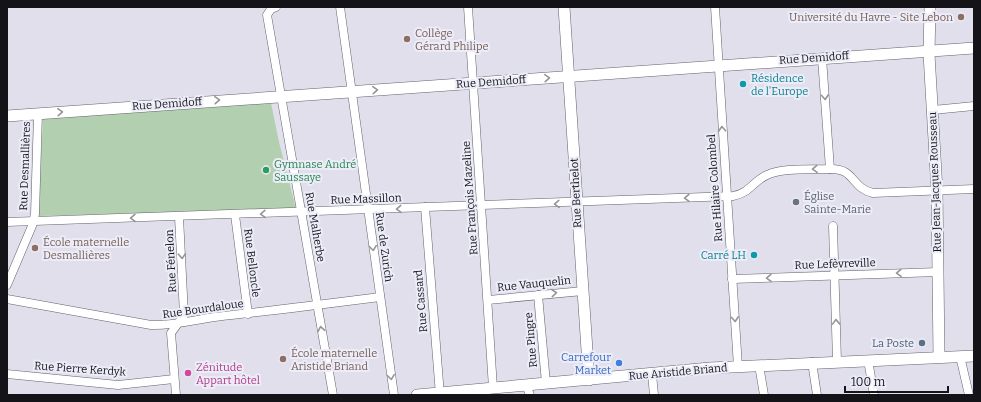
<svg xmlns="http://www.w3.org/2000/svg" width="981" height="402" viewBox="0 0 981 402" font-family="Bitter,serif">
	<rect width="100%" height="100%" fill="#e0dfeb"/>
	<!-- green -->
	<polygon fill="#b2d0af" points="271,103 279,142 296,209 38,216 43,117"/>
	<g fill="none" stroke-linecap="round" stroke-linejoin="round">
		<!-- street casing -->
		<g stroke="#62626c" stroke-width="9">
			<g id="street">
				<polyline points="276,7 271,9 267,15 333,395"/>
				<polyline points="340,7 394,395"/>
				<polyline points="468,7 493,388"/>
				<polyline points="715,7 738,367"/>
				<polyline points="822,58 830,169"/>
				<polyline points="933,110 974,106"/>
				<polyline points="425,207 440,395"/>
				<polyline points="235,215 248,314"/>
				<path d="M 7,222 L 733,196 C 750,193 753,181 767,175 C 783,167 812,170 830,169 C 855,168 851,188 873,193 L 974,189"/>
				<polyline points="833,226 837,361"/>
				<polyline points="732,279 938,272"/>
				<polyline points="7,285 32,226 35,214 38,114"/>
				<polyline points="538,295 546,383"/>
				<path d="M 7,299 L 151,325 C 173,326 193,320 215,317 C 270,311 325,304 380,297"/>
				<polyline points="488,300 583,291"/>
				<polyline points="960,356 969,395"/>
				<polyline points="868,360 874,395"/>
				<polyline points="812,362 817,395"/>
				<polyline points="759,365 764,395"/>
				<polyline points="7,374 118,385 174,379"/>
				<polyline points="652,374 654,395"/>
				<polyline points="526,385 530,395"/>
				<polyline points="176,395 171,333 184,315 179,217"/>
			</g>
		</g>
		<!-- secondary casing -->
		<g stroke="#62626c" stroke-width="12">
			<g id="secondary">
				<polyline points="564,7 589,380"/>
				<polyline points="930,7 929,54 937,191 939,357"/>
				<polyline points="7,116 974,48"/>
				<polyline points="417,395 710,368 974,356"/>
			</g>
		</g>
		<!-- street -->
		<use href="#street" stroke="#fff" stroke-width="8"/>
		<!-- secondary -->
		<use href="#secondary" stroke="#fff" stroke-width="11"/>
	</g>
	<!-- one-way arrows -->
	<defs><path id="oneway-chevron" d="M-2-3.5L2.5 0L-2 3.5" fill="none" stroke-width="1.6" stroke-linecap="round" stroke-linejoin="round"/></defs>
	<g stroke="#959597">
		<use href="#oneway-chevron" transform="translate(547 78) rotate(-4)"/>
		<use href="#oneway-chevron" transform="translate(375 90) rotate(-4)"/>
		<use href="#oneway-chevron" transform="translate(825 97) rotate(86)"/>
		<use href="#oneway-chevron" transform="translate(217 100) rotate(-4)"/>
		<use href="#oneway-chevron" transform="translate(60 112) rotate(-4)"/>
		<use href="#oneway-chevron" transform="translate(722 129) rotate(-93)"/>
		<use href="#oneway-chevron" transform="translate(815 169) rotate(177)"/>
		<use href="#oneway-chevron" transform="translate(687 198) rotate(178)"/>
		<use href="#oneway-chevron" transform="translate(557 204) rotate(177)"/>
		<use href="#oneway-chevron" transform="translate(399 209) rotate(177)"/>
		<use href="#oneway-chevron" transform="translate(263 214) rotate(178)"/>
		<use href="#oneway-chevron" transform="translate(133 218) rotate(178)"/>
		<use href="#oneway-chevron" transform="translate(373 248) rotate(82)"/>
		<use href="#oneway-chevron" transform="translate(182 256) rotate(87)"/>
		<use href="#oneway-chevron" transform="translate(899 273) rotate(178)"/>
		<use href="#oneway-chevron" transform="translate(769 278) rotate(178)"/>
		<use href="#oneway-chevron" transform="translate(554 293) rotate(-5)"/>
		<use href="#oneway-chevron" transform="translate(735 319) rotate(86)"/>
		<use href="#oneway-chevron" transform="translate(836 322) rotate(-92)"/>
		<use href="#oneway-chevron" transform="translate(321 329) rotate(-100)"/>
		<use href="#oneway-chevron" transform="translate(391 377) rotate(82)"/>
	</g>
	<!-- markers -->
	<g fill="#8d6e63" stroke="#ededf9" stroke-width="1.5">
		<circle cx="961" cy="17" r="4"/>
		<circle cx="407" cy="39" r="4"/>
		<circle cx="35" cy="248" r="4"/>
		<circle cx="283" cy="359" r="4"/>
	</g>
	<g fill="#0f9aa8" stroke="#ededf9" stroke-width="1.5">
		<circle cx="743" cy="84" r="4"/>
		<circle cx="754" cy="255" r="4"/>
	</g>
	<circle fill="#2e9e5b" stroke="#ededf9" stroke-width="1.5" cx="266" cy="170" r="4"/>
	<circle fill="#6b7280" stroke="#ededf9" stroke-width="1.5" cx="796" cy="202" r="4"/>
	<circle fill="#5c6f8a" stroke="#ededf9" stroke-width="1.5" cx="922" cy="343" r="4"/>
	<circle fill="#3f7fe0" stroke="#ededf9" stroke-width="1.5" cx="619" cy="363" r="4"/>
	<circle fill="#d1479c" stroke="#ededf9" stroke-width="1.5" cx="188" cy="373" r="4"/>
	<g text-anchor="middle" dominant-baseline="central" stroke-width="4" stroke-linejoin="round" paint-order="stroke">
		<!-- education labels -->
		<g font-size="11" fill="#785e54" stroke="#ededf9" text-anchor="start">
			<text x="953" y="17" text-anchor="end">Université du Havre - Site Lebon</text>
			<text x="415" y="33">Collège<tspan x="415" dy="13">Gérard Philipe</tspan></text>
			<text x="43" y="242">École maternelle<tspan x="43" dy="13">Desmallières</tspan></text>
			<text x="291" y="353">École maternelle<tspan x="291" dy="13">Aristide Briand</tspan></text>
		</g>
		<!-- street labels -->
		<g font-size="11" fill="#141418" stroke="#ededf9">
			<text transform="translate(814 58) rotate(-4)">Rue Demidoff</text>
			<text transform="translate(491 82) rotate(-4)">Rue Demidoff</text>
			<text transform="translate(167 104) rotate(-4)">Rue Demidoff</text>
			<text transform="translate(25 166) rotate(-88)">Rue Desmallières</text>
			<text transform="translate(935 182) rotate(-92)">Rue Jean-Jacques Rousseau</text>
			<text transform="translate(715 188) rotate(-94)">Rue Hilaire Colombel</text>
			<text transform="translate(576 193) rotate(-93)">Rue Berthelot</text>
			<text transform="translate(470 198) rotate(-94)">Rue François Mazeline</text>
			<text transform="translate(366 199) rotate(-2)">Rue Massillon</text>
			<text transform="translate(315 227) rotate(80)">Rue Malherbe</text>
			<text transform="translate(384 247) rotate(82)">Rue de Zurich</text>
			<text transform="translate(171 261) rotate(-93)">Rue Fénelon</text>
			<text transform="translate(252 263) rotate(83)">Rue Belloncle</text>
			<text transform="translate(835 264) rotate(-2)">Rue Lefèvreville</text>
			<text transform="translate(534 284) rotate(-6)">Rue Vauquelin</text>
			<text transform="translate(421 301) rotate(-95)">Rue Cassard</text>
			<text transform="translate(203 309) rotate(-8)">Rue Bourdaloue</text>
			<text transform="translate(531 340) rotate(-95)">Rue Pingre</text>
			<text transform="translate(80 369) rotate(4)">Rue Pierre Kerdyk</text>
			<text transform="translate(678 372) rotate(-5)">Rue Aristide Briand</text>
		</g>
		<!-- culture labels -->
		<g font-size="11" fill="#0d838f" stroke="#ededf9" text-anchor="start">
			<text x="751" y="78">Résidence<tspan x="751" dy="13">de l'Europe</tspan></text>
			<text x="746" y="255" text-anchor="end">Carré LH</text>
		</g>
		<!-- leisure labels -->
		<g font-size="11" fill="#27864d" stroke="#ededf9" text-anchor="start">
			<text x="274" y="164">Gymnase André<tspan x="274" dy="13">Saussaye</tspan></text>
		</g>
		<!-- worship labels -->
		<g font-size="11" fill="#5b616d" stroke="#ededf9" text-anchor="start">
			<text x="804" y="196">Église<tspan x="804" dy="13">Sainte-Marie</tspan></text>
		</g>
		<!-- service labels -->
		<g font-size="11" fill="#4e5e75" stroke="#ededf9" text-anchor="end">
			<text x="914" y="343">La Poste</text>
		</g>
		<!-- shop labels -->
		<g font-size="11" fill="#366cbe" stroke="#ededf9" text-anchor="end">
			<text x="611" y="357">Carrefour<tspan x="611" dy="13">Market</tspan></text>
		</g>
		<!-- hotel labels -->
		<g font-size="11" fill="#b23c85" stroke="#ededf9" text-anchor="start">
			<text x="196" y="367">Zénitude<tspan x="196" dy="13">Appart hôtel</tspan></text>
		</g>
	</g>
	<!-- border -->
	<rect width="981" height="402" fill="none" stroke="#141418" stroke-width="16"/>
	<!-- scale -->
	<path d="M845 386v6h103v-6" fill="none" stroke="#141418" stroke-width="2"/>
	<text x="851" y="386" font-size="12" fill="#141418" stroke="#ededf9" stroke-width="3" paint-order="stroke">100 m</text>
</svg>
